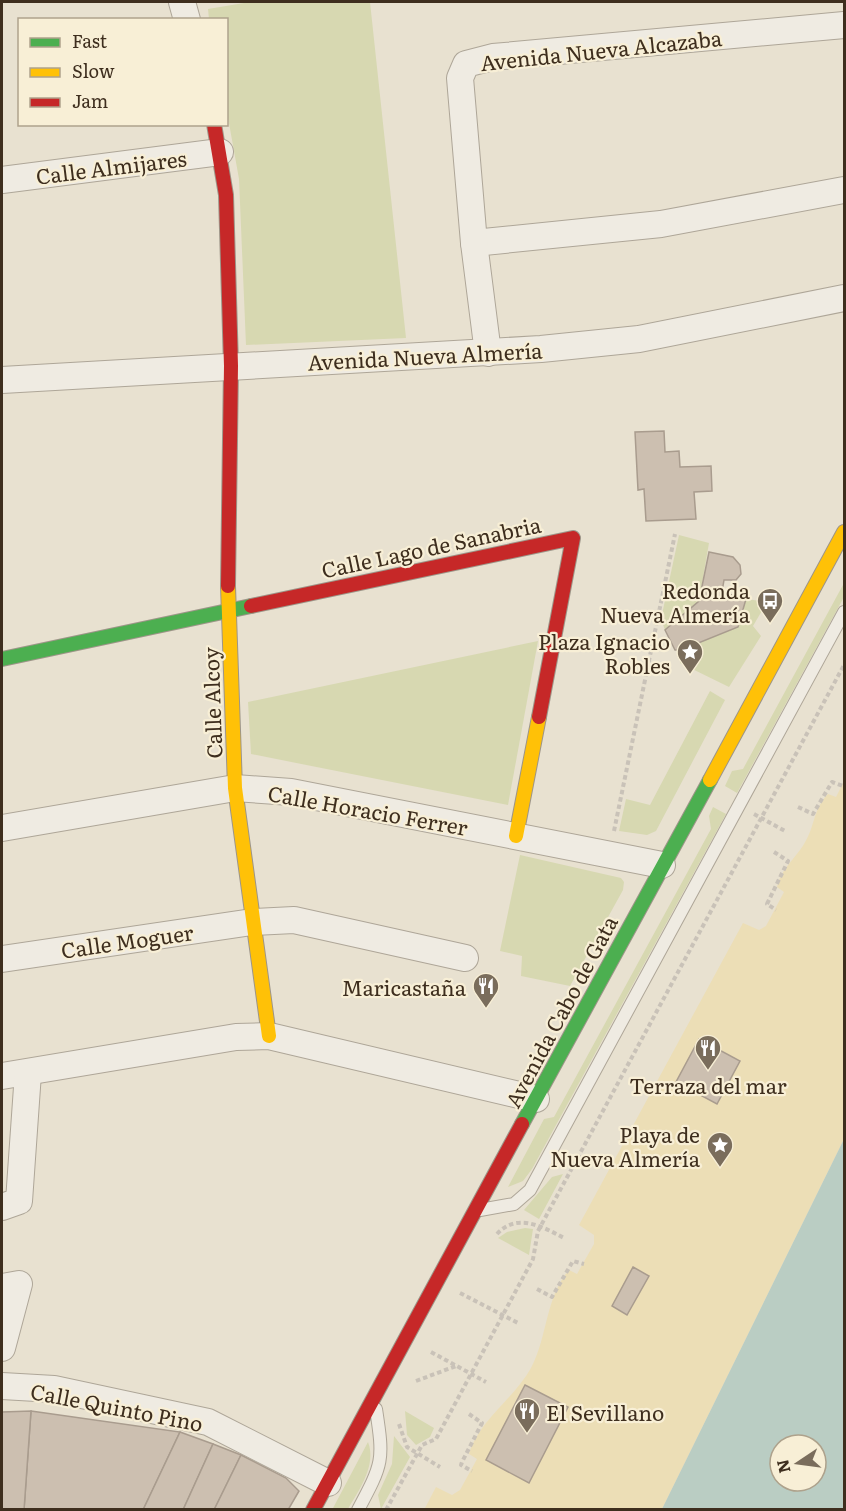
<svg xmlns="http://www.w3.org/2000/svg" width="846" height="1511" viewBox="0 0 846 1511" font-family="Literata,serif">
	<rect width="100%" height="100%" fill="#e8e1d0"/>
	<!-- green -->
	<g fill="#d7d8b1">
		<polygon points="250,2 370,2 406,338 246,345 239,179 227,112 226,20 209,19 208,9"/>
		<polygon points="679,535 709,543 699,601 665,630 661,619"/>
		<polygon points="844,583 844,597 737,793 725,786 732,771 743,769"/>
		<polygon points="746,599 767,602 753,626 761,636 729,687 680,663 681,650 738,627"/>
		<polygon points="538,641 508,805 251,754 248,702"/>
		<polygon points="710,691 725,700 656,831 647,835 619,831 626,799 650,805"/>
		<polygon points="713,807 726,814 532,1169 523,1181 508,1187 544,1119 554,1117 711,829 709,816"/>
		<polygon points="520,855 621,878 624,882 623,890 570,986 521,976 522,956 500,951"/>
		<polygon points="563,1174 539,1219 524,1210 552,1177"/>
		<polygon points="525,1228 533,1229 529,1255 498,1238 507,1232"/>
		<polygon points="405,1411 434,1428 430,1437 416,1445 407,1435"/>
		<polygon points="394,1436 410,1457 381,1509 378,1495 392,1464"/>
		<path d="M 368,1442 C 377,1465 359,1490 348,1509 L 332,1510 Z"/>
	</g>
	<!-- sand -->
	<path fill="#ecdeb6" d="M 844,781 L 844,1139 L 662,1509 L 424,1510 L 436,1487 L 452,1495 L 460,1490 L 477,1459 L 469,1454 C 480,1419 513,1400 531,1368 C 548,1336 545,1298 569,1270 L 577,1274 L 594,1244 L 594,1235 L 579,1225 L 743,923 L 759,930 L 766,926 L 784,892 L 777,887 C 782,868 794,860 804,844 C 815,827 813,809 828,794 L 836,797 Z"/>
	<!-- water -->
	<path fill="#bacdc3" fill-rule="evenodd" d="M 844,1139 L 844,1509 L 662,1509 ZM 780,1445 L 816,1445 L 816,1481 L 780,1481 Z"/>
	<!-- building -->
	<g fill="#ccbfb0" stroke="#a99c8e" stroke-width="1.5">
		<polygon points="664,431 665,452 679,451 680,467 711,466 712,491 694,492 696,519 646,521 644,489 638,490 635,432"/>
		<polygon points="709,552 733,557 740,565 741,574 736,580 724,580 722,592 746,599 738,627 681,650 675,650 665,630 699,601"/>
		<polygon points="699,1039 740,1061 717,1104 676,1082"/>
		<polygon points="633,1267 649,1276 627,1315 612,1306"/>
		<polygon points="525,1385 568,1407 529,1483 486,1460"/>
		<polygon points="31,1411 180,1432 143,1510 24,1510"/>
		<polygon points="31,1411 24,1510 2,1510 2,1412"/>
		<polygon points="180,1432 213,1444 183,1510 143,1510"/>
		<polygon points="213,1444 241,1455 214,1510 183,1510"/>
		<polygon points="241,1455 286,1478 299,1491 288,1510 214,1510"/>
	</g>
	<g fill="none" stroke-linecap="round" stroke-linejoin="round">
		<!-- lane casing -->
		<g stroke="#aea698" stroke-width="14">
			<g id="lane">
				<polyline points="480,1210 514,1204 530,1190 844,612"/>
				<path d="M 358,1510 C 383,1463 384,1461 376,1409"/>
			</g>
		</g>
		<!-- street casing -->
		<g stroke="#aea698" stroke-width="28">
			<g id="street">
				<polyline points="182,2 187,20"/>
				<polyline points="2,180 220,152"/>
				<polyline points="474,243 661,224 844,190"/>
				<polyline points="488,353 474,243 460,78 466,64 493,57 844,25"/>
				<polyline points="2,380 541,349 639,339 844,298"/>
				<polyline points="2,828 235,788 291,792 662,865"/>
				<polyline points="2,959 252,922 294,920 465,958"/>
				<polyline points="2,1076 236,1037 269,1036 536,1099"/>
				<polyline points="2,1207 19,1201 28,1073"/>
				<polyline points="2,1287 19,1284 2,1348"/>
				<polyline points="2,1386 54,1389 208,1422 328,1483"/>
			</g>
		</g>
		<!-- fast casing -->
		<g stroke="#9d9588" stroke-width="16">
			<g id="fast">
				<polyline points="2,659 251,606"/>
				<polyline points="522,1124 710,780"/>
			</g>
		</g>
		<!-- slow casing -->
		<g stroke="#9d9588" stroke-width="16">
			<g id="slow">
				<polyline points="228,586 235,788 269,1036"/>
				<polyline points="710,780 844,532"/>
				<polyline points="516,836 539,717"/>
			</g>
		</g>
		<!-- jam casing -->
		<g stroke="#9d9588" stroke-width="16">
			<g id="jam">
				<polyline points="214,124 226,195 231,366 228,586"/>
				<polyline points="251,606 573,538 539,717"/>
				<polyline points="313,1510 522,1124"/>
			</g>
		</g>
		<!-- path -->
		<g stroke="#c9c2b8" stroke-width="4" stroke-dasharray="4.5 3" stroke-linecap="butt">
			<polyline points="798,807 813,814 832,782 843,786"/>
			<polyline points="754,814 785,831"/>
			<polyline points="614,831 675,534"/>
			<polyline points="774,852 788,861 767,904 776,910"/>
			<path d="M 497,1234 C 517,1212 543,1227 564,1238"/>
			<polyline points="537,1289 552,1297 573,1261 584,1264"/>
			<polyline points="460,1293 518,1323"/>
			<polyline points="431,1352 486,1382"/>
			<polyline points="416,1381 456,1366"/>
			<polyline points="469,1414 482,1423 462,1462 461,1465 472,1471"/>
			<polyline points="399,1424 407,1447 440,1467"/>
			<polyline points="386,1510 422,1445 436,1439 533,1259 538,1231 844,665"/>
		</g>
		<!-- lane -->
		<use href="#lane" stroke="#efebe2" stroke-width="12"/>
		<!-- street -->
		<use href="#street" stroke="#efebe2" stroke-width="26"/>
		<!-- fast -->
		<use href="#fast" stroke="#4caf50" stroke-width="14"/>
		<!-- slow -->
		<use href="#slow" stroke="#ffc107" stroke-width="14"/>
		<!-- jam -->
		<use href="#jam" stroke="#c62828" stroke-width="14"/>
	</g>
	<!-- icons -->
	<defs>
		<g id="bus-pin" transform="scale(1.35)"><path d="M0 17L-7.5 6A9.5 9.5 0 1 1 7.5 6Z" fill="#7a6d5c" stroke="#f8efd6"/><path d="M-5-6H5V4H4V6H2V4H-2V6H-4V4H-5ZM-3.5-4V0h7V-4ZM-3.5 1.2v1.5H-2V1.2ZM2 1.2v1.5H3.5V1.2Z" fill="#fff"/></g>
		<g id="sight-pin" transform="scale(1.35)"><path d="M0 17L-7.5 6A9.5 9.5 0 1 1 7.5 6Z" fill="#7a6d5c" stroke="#f8efd6"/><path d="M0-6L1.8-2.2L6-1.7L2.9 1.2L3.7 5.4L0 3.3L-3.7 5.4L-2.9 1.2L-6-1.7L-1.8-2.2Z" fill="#fff"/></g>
		<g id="restaurant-pin" transform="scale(1.35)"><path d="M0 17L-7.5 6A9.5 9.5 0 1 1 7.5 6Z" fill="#7a6d5c" stroke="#f8efd6"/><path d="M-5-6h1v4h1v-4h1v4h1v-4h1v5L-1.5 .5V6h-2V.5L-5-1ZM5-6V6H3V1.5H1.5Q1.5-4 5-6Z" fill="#fff"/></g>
	</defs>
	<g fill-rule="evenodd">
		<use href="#bus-pin" x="770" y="601"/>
		<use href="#sight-pin" x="690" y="652"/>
		<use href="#restaurant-pin" x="486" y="986"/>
		<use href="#restaurant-pin" x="708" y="1048"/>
		<use href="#sight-pin" x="720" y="1145"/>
		<use href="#restaurant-pin" x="527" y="1411"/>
	</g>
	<g text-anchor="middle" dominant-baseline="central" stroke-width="4.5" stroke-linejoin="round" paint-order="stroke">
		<!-- street labels -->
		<g font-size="21" fill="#3e2e1e" stroke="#f8efd6">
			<text transform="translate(601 49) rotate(-6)">Avenida Nueva Alcazaba</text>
			<text transform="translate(111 166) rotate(-7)">Calle Almijares</text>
			<text transform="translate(425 355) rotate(-3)">Avenida Nueva Almería</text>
			<text transform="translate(431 546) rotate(-12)">Calle Lago de Sanabria</text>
			<text transform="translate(211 703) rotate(-92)">Calle Alcoy</text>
			<text transform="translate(368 809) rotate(10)">Calle Horacio Ferrer</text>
			<text transform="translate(127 940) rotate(-8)">Calle Moguer</text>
			<text transform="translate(560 1011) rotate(-62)">Avenida Cabo de Gata</text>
			<text transform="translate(117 1406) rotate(11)">Calle Quinto Pino</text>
		</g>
		<!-- poi labels -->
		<g font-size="21" fill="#3e2e1e" stroke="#f8efd6" text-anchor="end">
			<text x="750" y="589">Redonda<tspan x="750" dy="24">Nueva Almería</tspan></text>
			<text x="670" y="640">Plaza Ignacio<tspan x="670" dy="24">Robles</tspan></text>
			<text x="466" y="986">Maricastaña</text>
			<text x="708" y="1084" text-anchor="middle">Terraza del mar</text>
			<text x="700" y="1133">Playa de<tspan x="700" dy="24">Nueva Almería</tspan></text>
			<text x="546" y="1411" text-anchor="start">El Sevillano</text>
		</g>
	</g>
	<!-- border -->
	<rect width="846" height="1511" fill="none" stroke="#3e2e1e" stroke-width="6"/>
	<!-- legend -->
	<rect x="18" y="18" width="210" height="108" fill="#f8efd6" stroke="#aea28c" stroke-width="1.5"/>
	<rect x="30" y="38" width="30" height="9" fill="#4caf50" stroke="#aea28c" stroke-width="1.5"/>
	<text x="72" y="48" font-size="18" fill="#3e2e1e">Fast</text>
	<rect x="30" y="68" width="30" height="9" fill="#ffc107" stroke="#aea28c" stroke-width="1.5"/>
	<text x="72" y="78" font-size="18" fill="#3e2e1e">Slow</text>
	<rect x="30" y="98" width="30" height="9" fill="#c62828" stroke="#aea28c" stroke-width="1.5"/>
	<text x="72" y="108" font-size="18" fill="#3e2e1e">Jam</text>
	<!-- north arrow -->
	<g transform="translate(798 1463) rotate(257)"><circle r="28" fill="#f8efd6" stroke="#aea28c" stroke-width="1.5"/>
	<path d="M0-4.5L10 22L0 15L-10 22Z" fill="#7a6d5c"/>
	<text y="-9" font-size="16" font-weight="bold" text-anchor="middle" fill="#3e2e1e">N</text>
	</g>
</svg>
